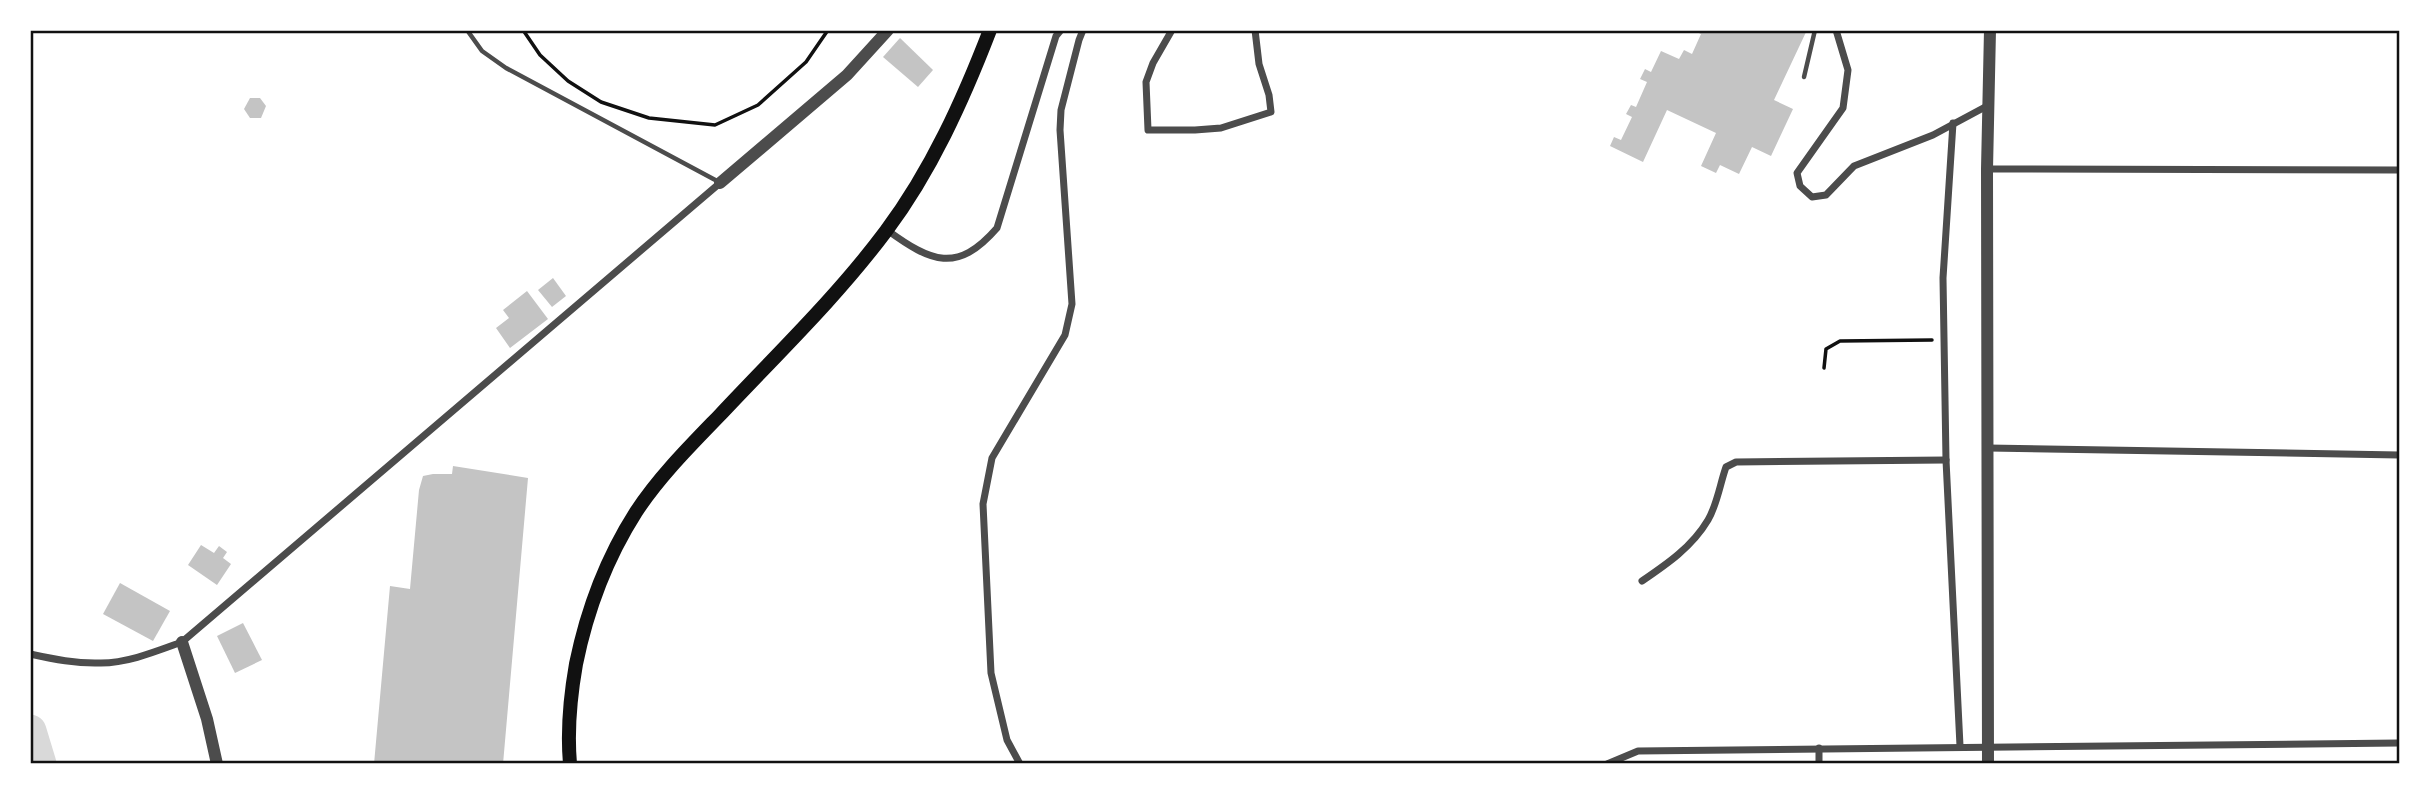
<svg xmlns="http://www.w3.org/2000/svg" width="2429" height="794" viewBox="0 0 2429 794" font-family="Montserrat,sans-serif">
	<rect width="100%" height="100%" fill="#fff"/>
	<g fill="none" stroke-linecap="round" stroke-linejoin="round">
		<!-- river -->
		<polyline stroke="#d9d9d9" stroke-width="33" points="30,731 40,764"/>
	</g>
	<!-- building -->
	<g fill="#c4c4c4">
		<polygon points="1692,30 1807,30 1774,100 1793,109 1771,156 1752,147 1739,174 1720,165 1716,173 1701,166 1716,133 1667,110 1643,162 1610,146 1614,137 1621,140 1632,117 1626,114 1631,105 1636,107 1647,82 1640,79 1645,69 1651,72 1661,51 1679,59 1684,50 1692,54 1701,34"/>
		<polygon points="900,38 933,70 918,87 883,57"/>
		<polygon points="250,98 260,98 266,106 261,118 250,118 244,109"/>
		<polygon points="553,278 566,296 552,307 538,290"/>
		<polygon points="527,291 548,319 510,348 496,328 509,318 503,310"/>
		<polygon points="453,466 528,478 503,764 374,764 390,586 410,589 419,490 423,476 433,474 452,474"/>
		<polygon points="201,545 214,553 219,546 227,552 223,558 231,564 217,585 188,565"/>
		<polygon points="120,583 170,611 153,641 103,614"/>
		<polygon points="243,623 262,660 235,673 217,636"/>
	</g>
	<g fill="none" stroke-linecap="round" stroke-linejoin="round">
		<!-- path -->
		<g stroke="#111" stroke-width="3.5">
			<polyline points="523,30 540,55 568,81 601,102 649,118 715,125 758,105 806,62 828,30"/>
			<polyline points="1824,368 1826,349 1840,341 1932,340"/>
		</g>
		<!-- service -->
		<g stroke="#4c4c4c" stroke-width="4.5">
			<polyline points="467,30 482,51 506,68 719,182"/>
			<polyline points="1804,77 1815,30"/>
		</g>
		<!-- minor -->
		<g stroke="#4c4c4c" stroke-width="7">
			<polyline points="1172,30 1153,63 1146,82 1148,130 1195,130 1221,128 1271,112 1269,95 1259,64 1255,30"/>
			<polyline points="1836,30 1848,70 1843,108 1797,173 1800,186 1812,197 1826,195 1854,166 1933,135 1987,106"/>
			<polyline points="1953,123 1943,278 1946,460 1960,746"/>
			<polyline points="1987,169 2399,170"/>
			<path d="M 887,230 C 931,262 957,274 997,228 L 1056,36 L 1061,30"/>
			<polyline points="1988,448 2399,455"/>
			<path d="M 1642,581 C 1667,564 1692,547 1708,520 C 1717,505 1720,484 1726,467 L 1736,462 L 1946,460"/>
			<path d="M 30,654 C 53,659 77,664 101,663 C 128,663 157,651 182,642 L 720,183"/>
			<polyline points="1020,764 1007,740 991,673 983,504 992,458 1065,335 1072,304 1060,130 1061,110 1079,40 1083,30"/>
			<polyline points="1607,764 1638,751 2399,743"/>
			<polyline points="1819,764 1819,748"/>
		</g>
		<!-- tertiary -->
		<g stroke="#4c4c4c" stroke-width="12">
			<polyline points="720,183 847,75 888,30"/>
			<polyline points="182,642 207,719 217,764"/>
			<polyline points="1988,764 1987,169 1990,30"/>
		</g>
		<!-- primary -->
		<path stroke="#111" stroke-width="14" d="M 570,764 C 567,730 570,698 576,664 C 587,610 606,559 636,512 C 659,477 690,446 719,416 C 775,356 836,298 886,231 C 931,171 963,100 990,30"/>
	</g>
	<!-- border -->
	<rect width="2429" height="794" fill="none" stroke="#ffffff" stroke-width="63"/>
	<rect x="32" y="32" width="2366" height="730" fill="none" stroke="#111" stroke-width="2.5"/>
</svg>
